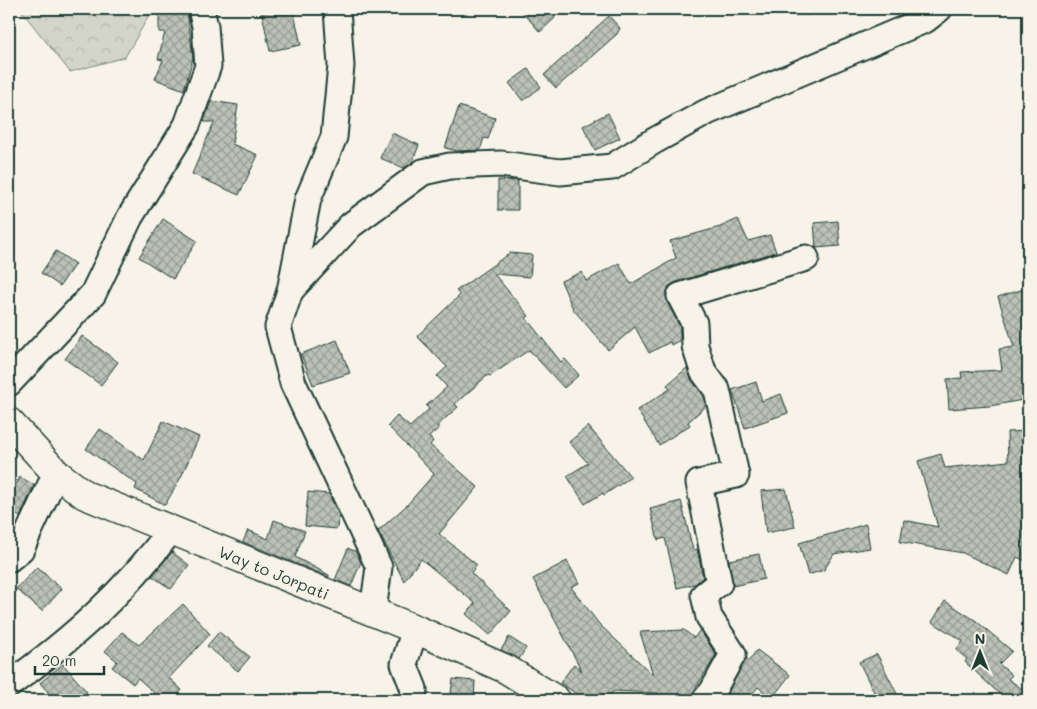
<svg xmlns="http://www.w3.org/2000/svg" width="1037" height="709" viewBox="0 0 1037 709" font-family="Mali,sans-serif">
	<defs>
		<pattern id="forest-crowns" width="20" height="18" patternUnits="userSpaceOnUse" patternTransform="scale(1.25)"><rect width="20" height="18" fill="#d3d5ca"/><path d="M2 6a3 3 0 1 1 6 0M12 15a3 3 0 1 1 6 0" fill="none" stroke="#b5b8ae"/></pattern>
		<pattern id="building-cross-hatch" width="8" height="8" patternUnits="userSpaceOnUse" patternTransform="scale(1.25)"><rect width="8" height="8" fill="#bbc1b6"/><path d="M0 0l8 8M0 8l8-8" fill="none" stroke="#979e95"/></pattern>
	</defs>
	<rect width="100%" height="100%" fill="#f7f3e8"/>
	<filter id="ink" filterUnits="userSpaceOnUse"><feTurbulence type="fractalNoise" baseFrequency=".02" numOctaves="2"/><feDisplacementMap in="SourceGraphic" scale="10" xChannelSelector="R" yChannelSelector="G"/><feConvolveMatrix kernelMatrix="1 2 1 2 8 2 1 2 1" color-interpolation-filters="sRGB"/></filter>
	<g filter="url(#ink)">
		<!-- forest -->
		<g fill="url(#forest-crowns)" stroke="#79897f">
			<polygon points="20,9 153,9 125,57 70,72"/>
			<polygon points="765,9 810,9 810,15 776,15"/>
		</g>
		<!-- building -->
		<g fill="url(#building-cross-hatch)" stroke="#1f3d34">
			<polygon points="159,9 187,9 193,58 184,90 155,79 163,60 158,59 165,32 159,32"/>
			<polygon points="261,9 293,9 301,45 270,51"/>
			<polygon points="520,9 546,9 555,18 540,32"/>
			<polygon points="609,16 620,28 617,34 556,88 544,75"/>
			<polygon points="528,69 541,87 523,101 509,83"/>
			<polygon points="211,101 238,105 232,144 258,155 239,195 192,174 214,122 204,122"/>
			<polygon points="459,106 495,118 488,139 484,138 480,150 458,151 445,148"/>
			<polygon points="608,113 620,138 595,150 583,126"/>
			<polygon points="392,133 419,145 412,163 404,168 380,158"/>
			<polygon points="498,180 518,181 518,210 498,210"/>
			<polygon points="163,219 197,241 173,279 139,257"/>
			<polygon points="738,219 748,241 770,235 776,252 676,282 669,286 666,294 667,302 680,327 680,340 671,345 670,342 649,353 635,327 608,350 573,309 561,281 582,272 586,281 619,263 631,284 676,258 670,241 720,227"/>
			<polygon points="838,221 840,246 816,248 814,223"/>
			<polygon points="56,251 75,264 60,286 41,273"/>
			<polygon points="510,253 532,255 530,277 494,274 529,316 526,318 561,362 565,359 579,375 564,388 529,350 490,376 488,375 455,404 458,407 437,426 439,428 429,437 433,441 430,445 478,487 439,534 477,565 471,573 511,611 490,635 466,614 475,603 421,559 404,581 378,531 407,505 434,474 388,426 397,416 410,427 429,409 426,406 447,387 437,376 447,367 417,336 460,295 456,291"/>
			<polygon points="1024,289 1028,304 1028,399 990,406 949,409 947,379 962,378 961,372 1002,370 999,349 1014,347 998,297"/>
			<polygon points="82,336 118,362 101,385 65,359"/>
			<polygon points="337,340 350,373 313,385 301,354"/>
			<polygon points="687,368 691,379 704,396 706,406 688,422 690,425 659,445 637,410 670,389 667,385"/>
			<polygon points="756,382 762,401 781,394 788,413 745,428 732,390"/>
			<polygon points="163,421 199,437 181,477 165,505 135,489 137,484 86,449 100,429 144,460"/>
			<polygon points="588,426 631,477 604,495 603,493 585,504 567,476 588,463 569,442"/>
			<polygon points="1028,431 1028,562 1017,557 1009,575 963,553 900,542 904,520 938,527 918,461 941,454 945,468 1008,461 1007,432"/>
			<polygon points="20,477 34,485 20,517 9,510 9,497"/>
			<polygon points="786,489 795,527 766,533 761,491"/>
			<polygon points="308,492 329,494 339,515 337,529 305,526"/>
			<polygon points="681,501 693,550 697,549 703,577 695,584 677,588 665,538 658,540 650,509"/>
			<polygon points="274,520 305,531 295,557 329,575 329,577 243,542 248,530 268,539"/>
			<polygon points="866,524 870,548 834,554 824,570 808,575 799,543"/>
			<polygon points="348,548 356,552 361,562 351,586 335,580"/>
			<polygon points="172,552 189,565 171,589 152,576"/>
			<polygon points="759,554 764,579 733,586 729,560"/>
			<polygon points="567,561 579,583 571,587 599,624 653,675 640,632 684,630 694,638 700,630 716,655 694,691 691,700 655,700 658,693 614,691 610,695 617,700 586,700 560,683 574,664 582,671 533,579"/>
			<polygon points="37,567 62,589 42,611 16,589"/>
			<polygon points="945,601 975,620 1012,651 999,664 1012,675 1008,679 1028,693 1028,700 1006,700 965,662 967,659 956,650 963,641 932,622"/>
			<polygon points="183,604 210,634 169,678 182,690 173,700 162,700 138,678 133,684 112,667 117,661 105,651 122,632 139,645"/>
			<polygon points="219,632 250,657 238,671 207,646"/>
			<polygon points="509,637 526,648 519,659 501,650"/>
			<polygon points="757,650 790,675 772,698 758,687 747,700 724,700 746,658 749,660"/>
			<polygon points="877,654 900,700 878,700 859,662"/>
			<polygon points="63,664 87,692 77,700 55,700 40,683"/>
			<polygon points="453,679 475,681 474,700 450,700"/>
		</g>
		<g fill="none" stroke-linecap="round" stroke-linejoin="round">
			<!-- street casing -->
			<g stroke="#1f3d34" stroke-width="29">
				<g id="street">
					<polyline points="337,9 341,66 334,137 308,199 290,291 278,327 293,383 379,567 373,611"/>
					<polyline points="290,291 351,225 423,172 450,166 501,164 560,172 612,167 654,141 707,112 925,20 939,9"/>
					<polyline points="9,383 93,294 130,217 187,125 208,66 205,26 201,9"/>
					<polyline points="9,559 21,549 56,473"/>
					<path d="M 9,685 C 73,638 123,594 171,530"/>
					<polyline points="413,700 414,689 404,664 415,629"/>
					<polyline points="705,700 712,692 733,654 709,617 704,595 719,583 699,483 736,475 717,390 703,371 695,346 694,323 680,296 806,258"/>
				</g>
			</g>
			<!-- secondary casing -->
			<g stroke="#1f3d34" stroke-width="31">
				<g id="secondary">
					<path id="s1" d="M 9,422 L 56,473 L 85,495 L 415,629 L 506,669 L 556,700"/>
				</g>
			</g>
			<!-- street -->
			<use href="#street" stroke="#f7f3e8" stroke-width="25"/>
			<!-- secondary -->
			<use href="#secondary" stroke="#f7f3e8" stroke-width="28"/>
		</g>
	</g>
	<g text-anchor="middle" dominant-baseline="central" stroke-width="5" stroke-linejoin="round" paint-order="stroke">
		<!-- street labels -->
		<g font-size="16" fill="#1f3d34" stroke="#f7f3e8">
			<text stroke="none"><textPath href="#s1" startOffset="310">Way to Jorpati</textPath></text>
		</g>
	</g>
	<!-- margin -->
	<rect width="1037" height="709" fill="none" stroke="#f7f3e8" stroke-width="30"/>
	<rect x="15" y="15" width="1007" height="679" fill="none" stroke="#1f3d34" stroke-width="2" filter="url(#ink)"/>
	<!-- north arrow -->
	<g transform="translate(980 652)" stroke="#f7f3e8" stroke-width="4" paint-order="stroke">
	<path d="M0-4L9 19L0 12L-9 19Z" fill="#1f3d34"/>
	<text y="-8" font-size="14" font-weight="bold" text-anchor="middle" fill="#1f3d34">N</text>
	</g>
	<!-- scale -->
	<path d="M35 666v8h69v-8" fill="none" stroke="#1f3d34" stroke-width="2.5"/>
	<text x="42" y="666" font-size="15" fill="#1f3d34" stroke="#f7f3e8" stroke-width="4" paint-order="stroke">20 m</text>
</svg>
